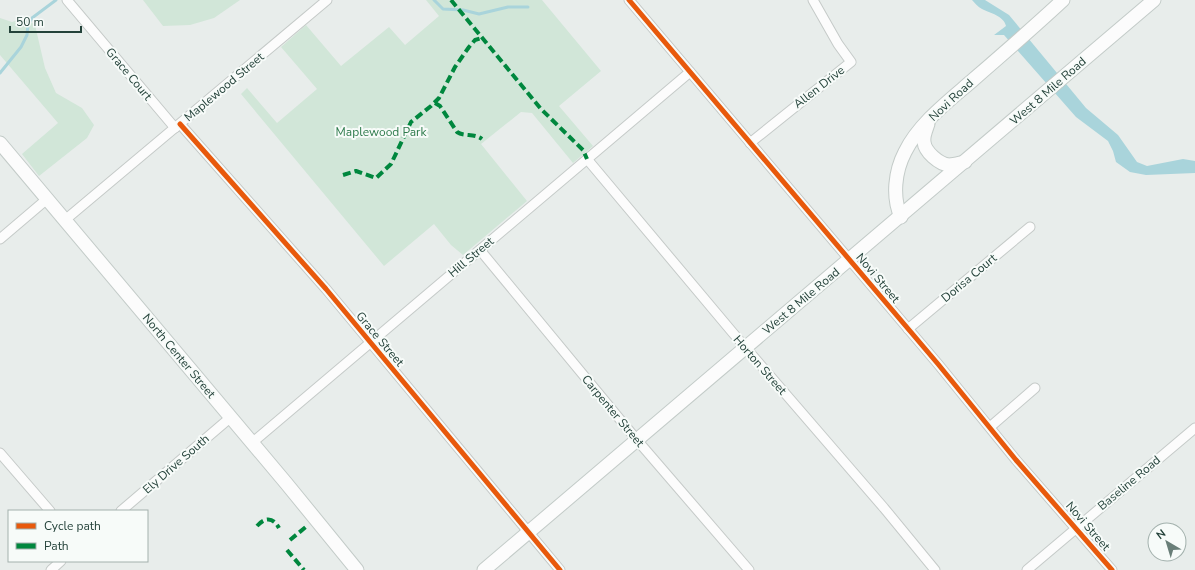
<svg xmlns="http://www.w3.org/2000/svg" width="1195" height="570" viewBox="0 0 1195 570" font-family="'Nunito Sans',sans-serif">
	<rect width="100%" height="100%" fill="#e8edeb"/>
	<!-- green -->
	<g fill="#d1e6d8">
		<polygon points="143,0 240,0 214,18 190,25 163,26"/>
		<polygon points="426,0 542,0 601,71 559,106 593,146 573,163 532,113 521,112 481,144 527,201 463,255 451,245 434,224 384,266 241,94 247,88 277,123 317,89 281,47 306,25 341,66 389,27 405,45 439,16"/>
		<polygon points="0,18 12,22 25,18 35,25 45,68 56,93 82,108 94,125 87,138 39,176 22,154 58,123 0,55"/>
	</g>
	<!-- water -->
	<path fill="#a9d4db" d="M 972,0 L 985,0 L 1009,15 L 1086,108 L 1118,135 L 1137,162 L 1147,166 L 1183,159 L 1195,161 L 1195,173 L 1146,175 L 1130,172 L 1116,162 L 1113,151 L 1108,141 L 1076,117 L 1004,35 L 994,35 L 1006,26 C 1004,16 990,13 982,9 C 978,7 975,3 972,0 Z"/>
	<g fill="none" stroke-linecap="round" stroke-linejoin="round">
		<!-- stream -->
		<g stroke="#a9d4db" stroke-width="3">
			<polyline points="434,0 443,9 463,10 479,14 508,7 528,7"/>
			<polyline points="0,73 21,47 27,35 28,25 32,18 56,0"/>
		</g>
		<!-- street casing -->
		<g stroke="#c5cac8" stroke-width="11">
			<g id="street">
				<polyline points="67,0 175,128"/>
				<polyline points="629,0 938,364 1016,460 1112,570"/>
				<polyline points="180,124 326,289 560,570"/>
				<polyline points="750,143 851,62 838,44 813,0"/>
				<polyline points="587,159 733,333 884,508 935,570"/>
				<polyline points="65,220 327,0"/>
				<polyline points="0,239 47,199"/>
				<polyline points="480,250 637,440 749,570"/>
				<polyline points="908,329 1030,227"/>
				<polyline points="990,427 1035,388"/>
				<polyline points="253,442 690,72"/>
				<polyline points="0,453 50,511"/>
				<polyline points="121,511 231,417"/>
				<polyline points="51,570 61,561"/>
				<polyline points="1027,570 1195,428"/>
			</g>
		</g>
		<!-- secondary casing -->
		<g stroke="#c3cbc8" stroke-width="15">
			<g id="secondary">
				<path d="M 928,124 C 926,130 923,136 924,142 C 925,152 939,164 949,165 C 954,165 960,163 965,162"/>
				<polyline points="0,143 286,483 357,570"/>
				<path d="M 901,217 C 892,197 895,171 905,152 C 919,123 950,100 974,79 C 1004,53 1034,27 1063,0"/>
				<polyline points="484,570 1154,0"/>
			</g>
		</g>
		<!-- street -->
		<use href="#street" stroke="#fcfcfc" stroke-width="9"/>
		<!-- secondary -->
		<use href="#secondary" stroke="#fcfcfc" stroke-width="13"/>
		<!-- quiet -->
		<g stroke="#00873e" stroke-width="4" stroke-dasharray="8 4" stroke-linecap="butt">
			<polyline points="451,0 541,109 583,150 587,159"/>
			<path d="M 435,103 L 440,106 L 457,132 C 464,137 474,133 482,139"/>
			<polyline points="343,175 356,171 376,178 391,164 411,122 431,106 439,98 455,67 469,47 475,40 482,38"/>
			<path d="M 257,526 C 265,517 273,517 279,528"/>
			<polyline points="290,540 307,526"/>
			<polyline points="287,550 304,570"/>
		</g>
		<!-- cycleway casing -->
		<g stroke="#f7fbf9" stroke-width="8">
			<g id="cycleway">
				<polyline points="629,0 938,364 1016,460 1112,570"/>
				<polyline points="180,124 326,289 560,570"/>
			</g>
		</g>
		<!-- cycleway -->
		<use href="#cycleway" stroke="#e8590c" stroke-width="5"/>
	</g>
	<g text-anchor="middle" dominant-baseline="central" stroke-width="4" stroke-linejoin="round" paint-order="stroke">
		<!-- street labels -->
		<g font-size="12" fill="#24423a" stroke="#f7fbf9">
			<text transform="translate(129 74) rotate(50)">Grace Court</text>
			<text transform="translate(224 87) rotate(-40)">Maplewood Street</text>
			<text transform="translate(819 87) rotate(-38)">Allen Drive</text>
			<text transform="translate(1048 91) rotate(-41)">West 8 Mile Road</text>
			<text transform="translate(951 100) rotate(-43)">Novi Road</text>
			<text transform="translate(471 257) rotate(-40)">Hill Street</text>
			<text transform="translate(878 278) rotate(50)">Novi Street</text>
			<text transform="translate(969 278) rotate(-40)">Dorisa Court</text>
			<text transform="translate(801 301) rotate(-40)">West 8 Mile Road</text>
			<text transform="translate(380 339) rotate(50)">Grace Street</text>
			<text transform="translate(179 356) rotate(50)">North Center Street</text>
			<text transform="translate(760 365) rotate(49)">Horton Street</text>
			<text transform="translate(613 411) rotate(50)">Carpenter Street</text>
			<text transform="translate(176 464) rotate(-41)">Ely Drive South</text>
			<text transform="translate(1129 483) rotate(-40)">Baseline Road</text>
			<text transform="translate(1088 526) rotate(49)">Novi Street</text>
		</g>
		<!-- park labels -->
		<g font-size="12" fill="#2d7a4b" stroke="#f7fbf9">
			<text x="381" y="132">Maplewood Park</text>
		</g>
	</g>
	<!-- legend -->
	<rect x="8" y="510" width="140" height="52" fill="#f7fbf9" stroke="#a3b1ad"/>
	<rect x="16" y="523" width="20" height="6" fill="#e8590c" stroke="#a3b1ad"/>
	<text x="44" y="530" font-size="12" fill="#24423a">Cycle path</text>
	<rect x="16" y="543" width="20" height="6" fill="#00873e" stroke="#a3b1ad"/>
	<text x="44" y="550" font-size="12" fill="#24423a">Path</text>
	<!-- north arrow -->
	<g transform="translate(1167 542) rotate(322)"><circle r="19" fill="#f7fbf9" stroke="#a3b1ad"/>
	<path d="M0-3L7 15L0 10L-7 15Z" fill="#697e78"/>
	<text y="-6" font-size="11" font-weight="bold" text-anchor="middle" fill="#24423a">N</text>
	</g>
	<!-- scale -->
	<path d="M10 26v6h71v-6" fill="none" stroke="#24423a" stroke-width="2"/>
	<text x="16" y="26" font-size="12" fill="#24423a" stroke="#f7fbf9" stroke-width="3" paint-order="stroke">50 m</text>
</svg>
